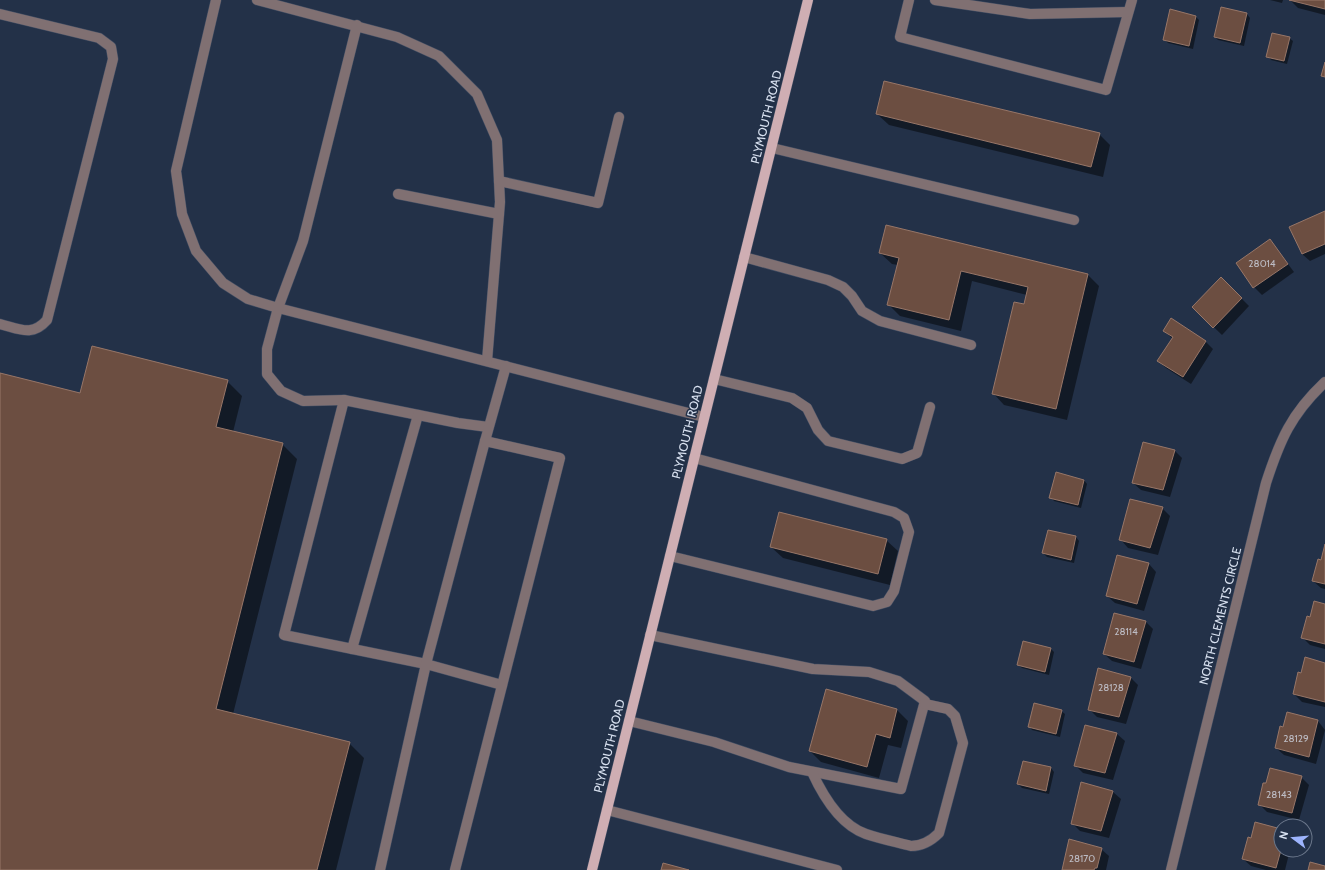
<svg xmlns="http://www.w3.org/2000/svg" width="1325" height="870" viewBox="0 0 1325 870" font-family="Cabin,sans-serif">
	<rect width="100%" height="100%" fill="#233148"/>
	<!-- shadow -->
	<g fill="#0007">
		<polygon points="1270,0 1283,0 1282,3"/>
		<polygon points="1290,0 1325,0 1325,15 1298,8"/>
		<polygon points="1247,14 1250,18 1244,46 1218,40 1215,37"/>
		<polygon points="1195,16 1199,20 1193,49 1168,43 1164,39"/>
		<polygon points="1289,38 1293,41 1287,64 1271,60 1268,56"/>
		<polygon points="877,114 1099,134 1110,145 1103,177 889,125"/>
		<polygon points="1325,212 1325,254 1310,261 1302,254"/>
		<polygon points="887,227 1088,275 1099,286 1067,420 1004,405 993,393 1027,295 972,281 961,331 900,316 889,305 898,265 892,264 880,253"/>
		<polygon points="1270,240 1294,272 1262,295 1254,287"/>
		<polygon points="1221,278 1249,306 1222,335 1193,307"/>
		<polygon points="1171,320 1206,342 1213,349 1191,384 1166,368 1158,361 1173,339 1164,331"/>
		<polygon points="0,374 81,394 227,381 242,396 233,432 282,444 297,459 233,714 349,743 364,758 336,870 0,870"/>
		<polygon points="1175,451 1182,458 1170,497 1141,490 1133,483"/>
		<polygon points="1084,480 1087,484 1081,508 1054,501 1051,497"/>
		<polygon points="1162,508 1170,516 1158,555 1128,548 1121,540"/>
		<polygon points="1076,537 1079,541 1074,563 1047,557 1043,553"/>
		<polygon points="886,540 898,551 890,585 783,558 771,547"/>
		<polygon points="1325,547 1325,589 1321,588 1313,581"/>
		<polygon points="1149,564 1156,572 1144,611 1115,603 1107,596"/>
		<polygon points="1325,605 1325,649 1310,645 1302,637"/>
		<polygon points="1146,622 1153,629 1141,669 1112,661 1104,654"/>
		<polygon points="1051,649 1054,652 1049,675 1022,668 1018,665"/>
		<polygon points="1325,664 1325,707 1302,702 1294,694 1302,674"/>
		<polygon points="1130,677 1138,685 1126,724 1097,717 1089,709"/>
		<polygon points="826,691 897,710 908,721 901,748 888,745 879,778 821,762 810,751"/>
		<polygon points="1061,711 1065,714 1060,737 1032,730 1029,726"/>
		<polygon points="1318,721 1325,730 1316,764 1284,755 1276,748"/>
		<polygon points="1086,726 1117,734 1125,741 1113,780 1083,773 1076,766"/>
		<polygon points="1024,762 1051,768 1054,772 1049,794 1022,788 1018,784"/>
		<polygon points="1301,777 1309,785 1299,820 1267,812 1259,804"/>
		<polygon points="1082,784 1113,792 1121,799 1109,838 1080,831 1072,823"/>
		<polygon points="1281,830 1281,850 1290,850 1285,870 1266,870 1251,866 1243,859 1251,839"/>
		<polygon points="1101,849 1109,856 1106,870 1063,870"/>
	</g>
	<!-- building -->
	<g fill="#6c4e41" stroke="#977668">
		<polygon points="1289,0 1325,0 1325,9"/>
		<polygon points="1221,7 1247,13 1240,43 1214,37"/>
		<polygon points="1170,9 1196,16 1189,46 1163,40"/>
		<polygon points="1272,33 1290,37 1284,61 1266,57"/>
		<polygon points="1325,62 1325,77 1321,76"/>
		<polygon points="884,81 1100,133 1091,167 876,114"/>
		<polygon points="1325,211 1325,244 1302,254 1289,227"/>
		<polygon points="886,225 1088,274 1056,409 992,394 1014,302 1024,304 1028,287 961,271 949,320 887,305 899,258 879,253"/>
		<polygon points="1270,239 1288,264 1253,288 1236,263"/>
		<polygon points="1221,277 1242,298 1213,328 1192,307"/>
		<polygon points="1171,318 1206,341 1183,377 1157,361 1173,337 1163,331"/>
		<polygon points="92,346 228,380 216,427 283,443 216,709 350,742 317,870 0,870 0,373 80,393"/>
		<polygon points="1143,442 1175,450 1163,490 1132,483"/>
		<polygon points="1056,472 1084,480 1078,505 1049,498"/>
		<polygon points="1130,499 1163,507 1150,548 1119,540"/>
		<polygon points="779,512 887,539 878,574 770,547"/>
		<polygon points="1048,530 1076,536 1071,560 1042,553"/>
		<polygon points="1325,544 1325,584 1312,581 1318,559 1321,560"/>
		<polygon points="1117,555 1149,563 1137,604 1106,596"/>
		<polygon points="1314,601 1325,604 1325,644 1301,638 1307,616 1310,617"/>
		<polygon points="1114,613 1146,621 1134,662 1103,654"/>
		<polygon points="1023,641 1051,648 1045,672 1017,665"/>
		<polygon points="1305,657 1325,663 1325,702 1293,694 1298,672 1301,673"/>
		<polygon points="1098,668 1131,677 1119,717 1088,710"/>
		<polygon points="826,689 897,709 890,738 876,734 867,767 809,751"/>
		<polygon points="1034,703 1062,710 1056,734 1028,727"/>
		<polygon points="1287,712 1318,720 1309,757 1275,748 1280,726 1283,727"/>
		<polygon points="1085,725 1117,733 1105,773 1074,766"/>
		<polygon points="1023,761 1051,767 1046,791 1017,784"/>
		<polygon points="1270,768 1302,776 1292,813 1258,805 1263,783 1266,783"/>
		<polygon points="1081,782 1113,791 1101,831 1071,824"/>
		<polygon points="1255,822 1281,829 1281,850 1276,868 1242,859 1248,837 1251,838"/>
		<polygon points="1069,839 1102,848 1097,868 1095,868 1094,870 1062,870"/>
		<polygon points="1310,862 1325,866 1325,870 1308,870"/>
		<polygon points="663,863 689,870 661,870"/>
	</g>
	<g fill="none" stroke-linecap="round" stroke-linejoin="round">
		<!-- minor casing -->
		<g stroke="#404d63" stroke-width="11">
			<g id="minor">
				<polyline points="216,0 176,171 182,214 196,251 223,283 248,299 278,308 704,417"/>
				<polyline points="257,0 397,37 439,56 477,94 497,140 500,202 487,361"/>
				<polyline points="909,0 900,37 1106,90 1132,0"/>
				<polyline points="935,0 1030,14 1128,12"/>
				<path d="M 0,14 L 99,38 L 111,47 L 113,59 L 47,320 C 32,337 20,329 0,324"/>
				<polyline points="772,148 1074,220"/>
				<polyline points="499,181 598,203 619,117"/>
				<polyline points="398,194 499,214"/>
				<polyline points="744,257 828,280 843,287 852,296 862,311 880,321 971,345"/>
				<polyline points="714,379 792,398 807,408 818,430 828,441 902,459 917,453 930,407"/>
				<polyline points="344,400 303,401 281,391 267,374 267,349 278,308 303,241 357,25"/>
				<polyline points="488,427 458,423 344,400 284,635 426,664 502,685"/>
				<polyline points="670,556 873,606 887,602 894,591 909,532 904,518 894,512 694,458"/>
				<polyline points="352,649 418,415"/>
				<polyline points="629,721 714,742 789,767 901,789 925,701 898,681 869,672 813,669 650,635"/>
				<path d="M 812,772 C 823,796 840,825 866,834 C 881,839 896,842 911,846 C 922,846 932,840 939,833 L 963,743 L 955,716 L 948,709 L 925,704"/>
				<polyline points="607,810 837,870"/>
				<polyline points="380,870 426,664 485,441"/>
				<polyline points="455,870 560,458 485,441 506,366"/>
				<path d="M 1171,870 L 1266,483 C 1280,440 1291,414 1325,382"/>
			</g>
		</g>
		<!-- major casing -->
		<g stroke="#404d63" stroke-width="11">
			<polyline id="major" points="592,870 808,0"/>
		</g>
		<!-- minor -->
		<use href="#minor" stroke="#807072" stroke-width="10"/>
		<!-- major -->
		<use href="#major" stroke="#cfaeb3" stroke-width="10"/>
	</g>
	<g text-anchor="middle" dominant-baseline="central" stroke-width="3" stroke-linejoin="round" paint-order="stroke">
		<!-- number labels -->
		<g font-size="10" fill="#bdbcc4">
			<text x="1262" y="263">28014</text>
			<text x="1126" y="631">28114</text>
			<text x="1111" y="687">28128</text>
			<text x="1296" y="738">28129</text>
			<text x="1279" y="794">28143</text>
			<text x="1082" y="858">28170</text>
		</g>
		<!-- street labels -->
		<g font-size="12" fill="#d8e1f0" stroke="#233148">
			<text transform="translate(766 117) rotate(-76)">PLYMOUTH ROAD</text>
			<text transform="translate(687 432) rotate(-76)">PLYMOUTH ROAD</text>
			<text transform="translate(1220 616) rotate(-76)">NORTH CLEMENTS CIRCLE</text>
			<text transform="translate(609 746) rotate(-76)">PLYMOUTH ROAD</text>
		</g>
	</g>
	<!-- north arrow -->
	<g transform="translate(1293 838) rotate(286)"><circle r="19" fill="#233148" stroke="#6b778b"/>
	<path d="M0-3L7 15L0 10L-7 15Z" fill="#9db4fd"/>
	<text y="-6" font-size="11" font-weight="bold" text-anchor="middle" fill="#d8e1f0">N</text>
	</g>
</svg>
